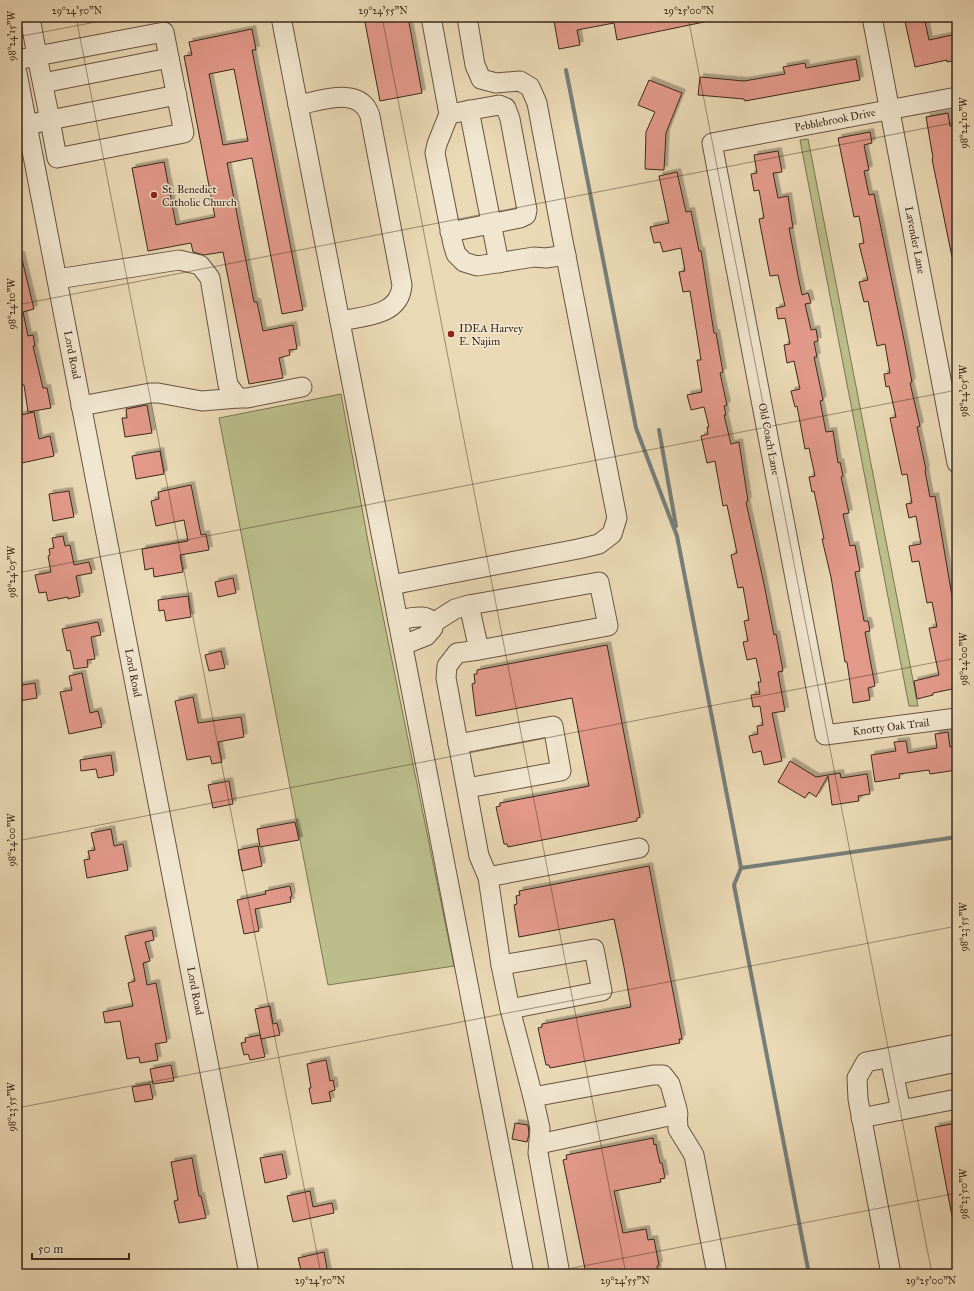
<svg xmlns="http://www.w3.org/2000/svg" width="974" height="1291" viewBox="0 0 974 1291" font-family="'IM FELL Great Primer',serif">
	<defs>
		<filter id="shadow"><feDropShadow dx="3.5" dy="-3.5" stdDeviation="0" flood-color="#0004"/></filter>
	</defs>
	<rect width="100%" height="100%" fill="#ead9b5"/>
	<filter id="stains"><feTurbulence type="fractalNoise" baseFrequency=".005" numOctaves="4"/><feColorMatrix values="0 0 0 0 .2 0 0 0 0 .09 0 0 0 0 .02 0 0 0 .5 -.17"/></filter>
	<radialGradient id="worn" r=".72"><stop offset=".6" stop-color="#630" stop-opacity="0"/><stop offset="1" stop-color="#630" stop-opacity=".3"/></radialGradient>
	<!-- green -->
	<g fill="#bbbe8b" stroke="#7b7353">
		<polygon points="808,139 918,706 909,706 800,140"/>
		<polygon points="341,394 370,552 454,966 328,985 219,418"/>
	</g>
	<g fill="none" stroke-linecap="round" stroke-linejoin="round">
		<!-- stream -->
		<g stroke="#757e79" stroke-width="4">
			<polyline points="566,70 636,428 677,536 741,868"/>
			<polyline points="659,430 676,526"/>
			<polyline points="809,1274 734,885 741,868 957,837"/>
		</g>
	</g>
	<!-- building -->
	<g fill="#e2998a" stroke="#3b281b" fill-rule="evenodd" filter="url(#shadow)">
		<polygon points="364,17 408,17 422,93 380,101"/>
		<polygon points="575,17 703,17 704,22 617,40 614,23 577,30 580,45 559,49 554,21"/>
		<polygon points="904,17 924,17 929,40 957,34 957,60 947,62 947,60 915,67"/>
		<path d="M 252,29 L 256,50 L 252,50 L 303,310 L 282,314 L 252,158 L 227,163 L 254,302 L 257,302 L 263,331 L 293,325 L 297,349 L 289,350 L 290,355 L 279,358 L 283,378 L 249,384 L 223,252 L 204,255 L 193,252 L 191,243 L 148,251 L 132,168 L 164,162 L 176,225 L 215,217 L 184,56 L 192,55 L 189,42 ZM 234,69 L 248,141 L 223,145 L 209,74 Z"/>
		<polygon points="856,59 860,80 745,101 744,99 698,95 700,77 744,81 785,74 783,67 805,63 806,68"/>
		<polygon points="649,80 682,93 666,133 664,170 645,169 646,132 655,112 638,105"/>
		<polygon points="948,113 950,126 957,125 957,149 954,150 957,167 957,256 952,257 932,159 933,158 926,117"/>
		<polygon points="870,132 872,143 864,145 869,170 864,171 869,195 874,194 905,345 912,382 910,383 920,426 917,427 926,470 925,471 930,497 935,496 953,602 954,602 957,615 957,688 933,693 933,695 917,699 914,681 939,675 929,628 937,627 932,602 927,603 919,561 912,562 909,546 921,544 916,516 909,518 906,504 912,503 907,474 902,475 890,418 896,417 889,386 886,387 884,374 890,373 885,344 877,346 868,301 864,302 859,282 868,280 859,244 864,243 859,216 854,217 838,138"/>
		<polygon points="778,151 782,172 773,173 778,198 788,196 793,228 789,228 798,276 802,295 808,293 811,303 805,304 811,330 816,329 818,341 814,342 817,357 814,357 823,400 820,401 826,432 833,431 838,463 840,462 843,476 841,477 849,513 843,514 850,546 855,545 860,571 855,572 864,621 868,621 870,631 865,632 875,686 868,688 870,700 853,703 847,662 845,662 831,577 822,539 824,539 814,491 812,492 809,477 815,476 809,448 805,449 797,406 795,407 791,391 800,389 794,361 787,363 784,345 790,344 785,318 778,319 776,308 785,306 778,275 770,276 759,219 764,218 759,190 754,191 751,174 757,173 754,155"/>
		<polygon points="677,172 686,212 691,211 699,251 701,251 714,333 716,333 723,372 720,373 727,405 724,406 726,415 724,415 731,444 739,442 748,501 746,502 764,584 774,635 776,634 783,671 778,672 785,711 772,713 782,761 764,765 761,751 753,753 749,736 758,734 757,726 763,725 760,706 753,707 751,695 760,694 758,682 761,682 756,658 747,660 743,642 748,641 744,621 749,620 743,587 738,588 731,555 737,553 727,505 723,506 715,461 707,463 701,436 708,434 707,427 709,427 704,407 691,410 687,395 702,392 697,360 701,360 690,291 683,292 679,272 685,271 681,248 663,252 660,242 654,243 650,227 669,223 659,176"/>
		<polygon points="17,255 21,255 34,309 23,312 28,336 33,335 35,346 33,346 43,388 47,388 51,408 28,412 24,385 22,385 17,364"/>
		<polygon points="147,405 152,433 125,437 122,418 127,418 126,409"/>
		<polygon points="34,412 39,439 50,436 54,456 17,464 17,416"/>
		<polygon points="160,451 164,474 136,479 132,456"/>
		<polygon points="191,485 201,535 206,534 209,550 180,555 183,572 154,577 153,568 145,570 142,549 188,541 184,520 156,526 151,501 159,499 158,492"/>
		<polygon points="69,491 74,517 53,521 49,494"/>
		<polygon points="63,536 65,546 70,545 74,565 89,562 92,573 76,576 80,596 68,599 68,597 48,601 46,592 39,593 35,575 51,572 48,556 50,555 49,549 54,548 52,538"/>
		<polygon points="233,578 236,593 218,597 215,582"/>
		<polygon points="188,596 191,617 166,621 164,610 159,611 158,600"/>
		<polygon points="98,622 101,635 91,637 95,659 87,660 88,667 74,669 70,650 67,651 62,629"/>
		<polygon points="607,645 640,817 637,818 637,821 508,847 507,844 504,844 496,807 500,806 500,803 589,786 572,698 476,716 472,684 475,683 474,674 477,674 477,670"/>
		<polygon points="221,651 225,668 209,671 205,655"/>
		<polygon points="82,673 90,713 98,711 102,727 69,734 60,692 72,690 69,676"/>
		<polygon points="35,683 37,698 19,701 17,686"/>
		<polygon points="193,697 198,723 241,717 244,737 218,742 222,762 212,764 210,756 187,760 175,701"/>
		<polygon points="948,732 950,747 957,746 957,770 930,774 929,770 899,774 900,778 875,782 871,755 896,751 894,742 906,741 908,753 937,748 935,734"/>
		<polygon points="111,755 114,775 98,778 96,769 81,771 80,760"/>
		<polygon points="790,761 816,777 840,773 841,778 867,774 870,794 858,796 859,801 832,805 828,776 816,797 809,792 805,798 778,782"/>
		<polygon points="229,781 233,804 213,808 208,785"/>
		<polygon points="295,822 299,840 260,847 257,829"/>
		<polygon points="111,829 114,846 123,844 128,870 87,878 84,860 90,859 88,851 95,850 91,833"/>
		<polygon points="258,846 262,866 242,871 238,850"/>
		<polygon points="649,866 682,1039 679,1039 680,1043 550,1068 549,1065 546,1065 538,1028 542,1027 542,1024 631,1007 624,967 614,919 519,937 514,905 517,904 516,896 520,895 519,891"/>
		<polygon points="290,886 292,896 290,897 291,902 255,909 259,931 244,934 237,900 266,894 265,891"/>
		<polygon points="152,930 154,940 145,942 150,961 143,963 147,985 156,983 167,1042 155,1044 158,1060 140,1063 139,1057 127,1059 120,1021 105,1023 103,1012 133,1006 128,983 135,981 125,936"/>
		<polygon points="270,1006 273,1024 277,1023 280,1035 261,1039 255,1009"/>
		<polygon points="260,1035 265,1057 250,1060 248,1054 244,1055 241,1043 246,1042 245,1038"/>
		<polygon points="326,1060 330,1081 333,1080 335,1090 329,1092 331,1101 312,1104 309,1088 311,1088 307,1064"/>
		<polygon points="171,1065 174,1081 153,1084 150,1069"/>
		<polygon points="150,1084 153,1099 135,1102 132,1087"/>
		<polygon points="515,1123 528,1125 529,1134 527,1142 512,1139"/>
		<polygon points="957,1123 957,1215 952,1216 935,1127"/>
		<polygon points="653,1138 654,1145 656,1144 657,1150 660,1163 662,1163 665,1178 660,1179 661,1182 614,1191 623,1233 646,1229 648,1240 654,1239 659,1265 657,1266 658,1271 645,1274 586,1274 563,1160 567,1159 566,1155"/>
		<polygon points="282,1154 287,1178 265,1183 260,1158"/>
		<polygon points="192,1158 199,1196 201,1196 206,1218 179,1223 174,1201 178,1200 171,1162"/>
		<polygon points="310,1191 313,1207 332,1203 334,1213 293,1222 287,1196"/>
		<polygon points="324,1252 328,1274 302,1274 298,1258"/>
	</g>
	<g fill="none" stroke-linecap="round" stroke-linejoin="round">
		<!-- minor casing -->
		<g stroke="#675442" stroke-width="21">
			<g id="minor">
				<polyline points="281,17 391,585 578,549 599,544 612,534 617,518 563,241 537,103 530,87 520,81 496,83 481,79 475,65 467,17"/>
				<polyline points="431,17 449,114 437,144 435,153 453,244 456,254 464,262 477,266 534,257 546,258 566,255"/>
				<polyline points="872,17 957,463"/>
				<polyline points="17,60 37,56 30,17"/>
				<polyline points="17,73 249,1274"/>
				<polyline points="43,83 169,58"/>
				<polyline points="957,97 712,143 825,735 957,718"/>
				<path d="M 298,105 C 320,101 361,85 370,116 L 402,285 C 400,316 364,316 340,321"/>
				<polyline points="469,110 499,263"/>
				<polyline points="449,114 499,105 506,108 510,119 527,210 526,215 520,218 450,232"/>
				<polyline points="27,125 50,120 37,56 164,32 184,133 57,158 50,120 177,95"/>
				<polyline points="57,279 179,260 200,265 210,278 228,385 238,398 247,398 302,387"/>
				<polyline points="81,406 150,393 158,393 202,401 238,398"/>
				<polyline points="391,585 524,1274"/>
				<path d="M 398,620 C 409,618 433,611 433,628 L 426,636 L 403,645"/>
				<polyline points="433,623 455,609 469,605"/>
				<polyline points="479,650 469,605 599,582 608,626 479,650 457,653 447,666 446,678 479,856 488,877 501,965 510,1009 533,1097 540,1128 538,1153 560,1274"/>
				<polyline points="458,744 553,726 561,771 467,788"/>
				<polyline points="488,877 639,848"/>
				<polyline points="501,965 594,949 602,991 510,1009"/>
				<polyline points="891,1062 901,1110"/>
				<polyline points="894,1075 957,1062"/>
				<polyline points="533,1097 653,1075 663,1075 670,1084 677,1109 678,1129 694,1155 717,1274"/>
				<polyline points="861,1118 957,1099"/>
				<polyline points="539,1144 678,1114"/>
				<polyline points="891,1274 858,1099 857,1078 866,1062 957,1044"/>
			</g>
		</g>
		<!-- minor -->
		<use href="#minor" stroke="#f1e6cf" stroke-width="19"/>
	</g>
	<!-- ticks -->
	<path fill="none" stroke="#3b281b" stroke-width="1" stroke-opacity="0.45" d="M 76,17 L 321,1274M 382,17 L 626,1274M 688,17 L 932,1274M 17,37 L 122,17M 17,305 L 957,122M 17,573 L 957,390M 17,841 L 957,658M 17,1108 L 957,926M 542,1274 L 957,1193"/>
	<!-- markers -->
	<g fill="#8f2418" stroke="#f1e6cf" stroke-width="1.5">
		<circle cx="154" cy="195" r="4"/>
		<circle cx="451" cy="334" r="4"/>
	</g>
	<g text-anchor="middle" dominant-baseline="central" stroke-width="3" stroke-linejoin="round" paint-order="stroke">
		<!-- street labels -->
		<g font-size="11" fill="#3b281b" stroke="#f1e6cf">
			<text transform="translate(835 120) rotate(-11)">Pebblebrook Drive</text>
			<text transform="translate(915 240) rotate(79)">Lavender Lane</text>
			<text transform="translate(72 355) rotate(79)">Lord Road</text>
			<text transform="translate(769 439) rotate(79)">Old Coach Lane</text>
			<text transform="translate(133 673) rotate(79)">Lord Road</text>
			<text transform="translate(891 727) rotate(-7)">Knotty Oak Trail</text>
			<text transform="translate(195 991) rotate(79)">Lord Road</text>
		</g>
		<!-- poi labels -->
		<g font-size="11" fill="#3b281b" stroke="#f1e6cf" text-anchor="start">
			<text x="162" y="189">St. Benedict<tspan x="162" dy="13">Catholic Church</tspan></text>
			<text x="459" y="328">IDEA Harvey<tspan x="459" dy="13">E. Najim</tspan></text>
		</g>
	</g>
	<!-- margin -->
	<rect width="974" height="1291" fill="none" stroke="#ead9b5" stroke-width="44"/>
	<!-- scale -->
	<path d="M32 1253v6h97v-6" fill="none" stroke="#3b281b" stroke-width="2"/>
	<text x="38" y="1253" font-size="12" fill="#3b281b" stroke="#f1e6cf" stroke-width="3" paint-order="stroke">50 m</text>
	<rect x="22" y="22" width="930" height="1247" fill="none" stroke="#3b281b" stroke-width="1.5"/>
	<g font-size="10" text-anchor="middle" fill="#3b281b">
		<text x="77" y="14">29°24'50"N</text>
		<text x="383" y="14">29°24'55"N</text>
		<text x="689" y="14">29°25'00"N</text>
		<text transform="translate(11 36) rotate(-90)" y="4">98°24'15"W</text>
		<text transform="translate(963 123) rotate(-90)" y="4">98°24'10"W</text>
		<text transform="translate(11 304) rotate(-90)" y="4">98°24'10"W</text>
		<text transform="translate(963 391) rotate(-90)" y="4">98°24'05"W</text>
		<text transform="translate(11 572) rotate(-90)" y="4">98°24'05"W</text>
		<text transform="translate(963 659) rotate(-90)" y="4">98°24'00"W</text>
		<text transform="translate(11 840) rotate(-90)" y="4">98°24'00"W</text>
		<text transform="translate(963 927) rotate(-90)" y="4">98°23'55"W</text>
		<text transform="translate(11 1107) rotate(-90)" y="4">98°23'55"W</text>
		<text transform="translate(963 1194) rotate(-90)" y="4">98°23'50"W</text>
		<text x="320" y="1284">29°24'50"N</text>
		<text x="625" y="1284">29°24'55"N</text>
		<text x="931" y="1284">29°25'00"N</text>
	</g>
	<rect width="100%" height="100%" filter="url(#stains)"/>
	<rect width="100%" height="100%" fill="url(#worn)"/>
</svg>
